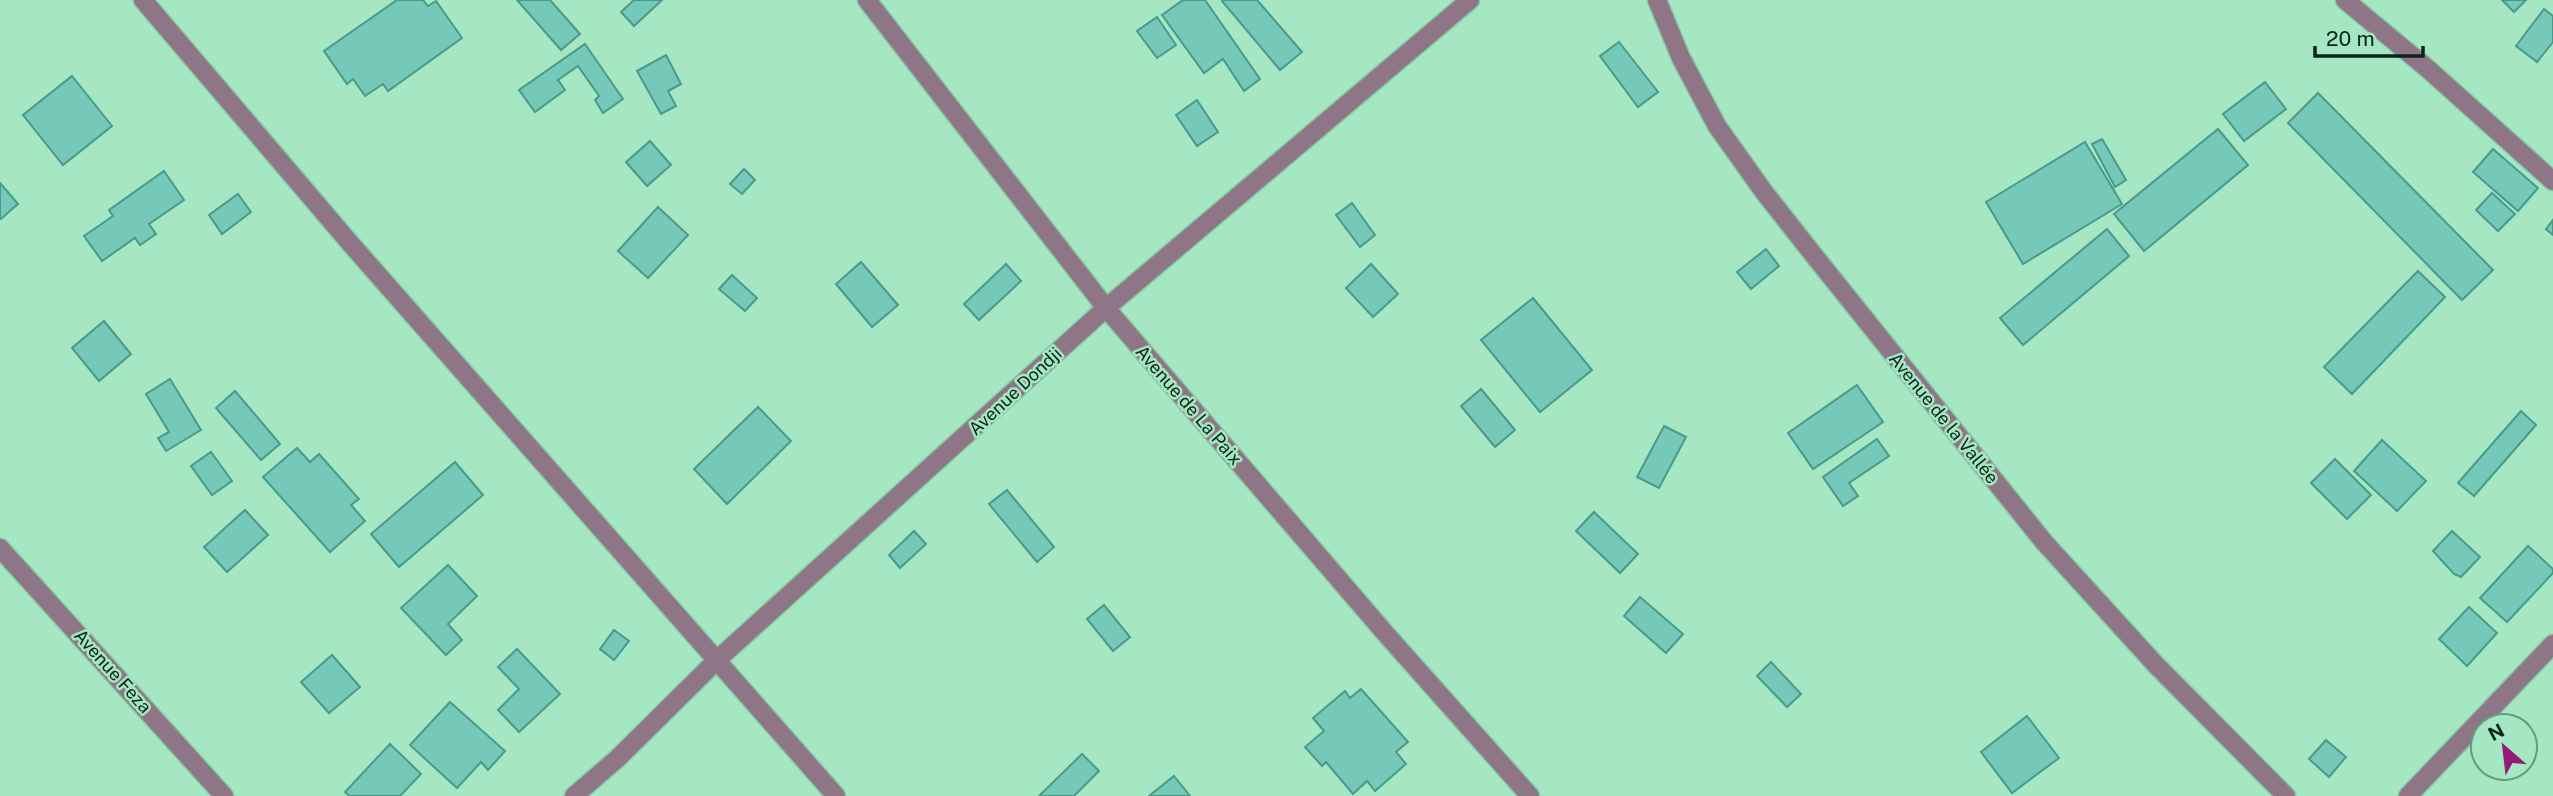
<svg xmlns="http://www.w3.org/2000/svg" width="2553" height="796" viewBox="0 0 2553 796" font-family="'Public Sans',sans-serif">
	<rect width="100%" height="100%" fill="#a4e7c2"/>
	<!-- building -->
	<g fill="#76c9b8" stroke="#489b8b" stroke-width="2">
		<polygon points="397,0 423,0 428,6 436,1 462,38 388,91 383,84 365,96 353,79 347,84 324,51"/>
		<polygon points="517,0 550,0 580,34 561,50"/>
		<polygon points="634,0 662,0 634,26 621,12"/>
		<polygon points="1183,0 1205,0 1260,79 1244,91 1223,59 1204,73 1162,15"/>
		<polygon points="1223,0 1257,0 1302,52 1280,70 1222,1"/>
		<polygon points="2502,0 2526,0 2514,12"/>
		<polygon points="2544,9 2553,16 2553,42 2537,62 2516,46"/>
		<polygon points="1157,17 1176,45 1157,58 1137,31"/>
		<polygon points="1619,42 1658,92 1638,107 1600,56"/>
		<polygon points="585,44 623,99 603,113 595,100 599,96 578,66 558,80 565,90 535,112 519,90"/>
		<polygon points="666,55 681,84 668,91 676,106 661,114 637,71"/>
		<polygon points="72,76 112,126 63,165 23,115"/>
		<polygon points="2265,82 2286,109 2244,141 2223,114"/>
		<polygon points="2318,93 2493,270 2462,300 2288,123"/>
		<polygon points="1197,100 1218,132 1197,146 1176,115"/>
		<polygon points="2218,129 2248,165 2144,251 2114,214"/>
		<polygon points="2102,139 2126,180 2115,187 2092,144"/>
		<polygon points="650,141 671,165 647,186 626,162"/>
		<polygon points="2085,142 2122,204 2023,264 1986,202"/>
		<polygon points="2493,149 2538,188 2518,211 2473,172"/>
		<polygon points="744,169 755,180 742,194 730,184"/>
		<polygon points="164,171 184,200 149,224 156,234 140,245 135,238 102,261 84,236 113,216 109,210"/>
		<polygon points="0,183 18,204 1,219 0,218"/>
		<polygon points="2492,193 2515,214 2498,231 2476,210"/>
		<polygon points="238,194 251,212 222,234 209,215"/>
		<polygon points="1352,203 1375,235 1360,247 1336,215"/>
		<polygon points="658,207 688,235 648,278 618,251"/>
		<polygon points="2553,220 2553,235 2546,229"/>
		<polygon points="2107,229 2129,256 2023,345 2000,318"/>
		<polygon points="1766,249 1779,266 1751,289 1737,272"/>
		<polygon points="861,262 898,305 872,327 836,284"/>
		<polygon points="1006,264 1021,281 979,320 964,304"/>
		<polygon points="1371,264 1398,294 1373,317 1346,288"/>
		<polygon points="2418,271 2445,297 2352,394 2324,367"/>
		<polygon points="732,275 757,298 745,311 719,289"/>
		<polygon points="1533,298 1592,370 1540,412 1481,340"/>
		<polygon points="104,321 131,354 99,381 72,348"/>
		<polygon points="170,379 201,430 166,451 158,438 169,432 146,394"/>
		<polygon points="1857,385 1883,422 1813,469 1788,433"/>
		<polygon points="1481,389 1515,430 1495,447 1461,406"/>
		<polygon points="235,391 280,444 261,460 216,408"/>
		<polygon points="758,407 791,441 727,504 694,469"/>
		<polygon points="2521,411 2536,425 2474,496 2458,483"/>
		<polygon points="1664,426 1686,437 1659,488 1637,477"/>
		<polygon points="1877,439 1889,456 1849,483 1858,496 1843,506 1823,477"/>
		<polygon points="2382,440 2426,481 2397,511 2354,471"/>
		<polygon points="297,448 310,462 319,454 359,499 351,505 365,521 330,552 263,477"/>
		<polygon points="211,452 232,481 212,495 191,466"/>
		<polygon points="2335,459 2371,495 2347,519 2311,483"/>
		<polygon points="455,462 483,495 399,567 371,534"/>
		<polygon points="1007,490 1054,547 1037,562 989,504"/>
		<polygon points="245,510 268,535 227,572 204,547"/>
		<polygon points="1594,512 1638,554 1620,573 1576,531"/>
		<polygon points="914,531 926,544 900,568 889,555"/>
		<polygon points="2452,531 2480,557 2461,577 2454,574 2433,551"/>
		<polygon points="2528,546 2553,569 2553,573 2507,622 2480,598"/>
		<polygon points="448,565 477,596 448,624 462,640 446,655 401,608"/>
		<polygon points="1640,597 1683,634 1666,653 1624,616"/>
		<polygon points="1104,605 1130,637 1113,651 1087,619"/>
		<polygon points="2469,607 2497,633 2467,666 2439,639"/>
		<polygon points="614,630 629,641 614,660 600,649"/>
		<polygon points="517,649 560,694 519,732 498,710 519,689 498,667"/>
		<polygon points="332,655 360,687 329,713 301,682"/>
		<polygon points="1771,662 1801,694 1787,707 1757,676"/>
		<polygon points="1361,689 1408,742 1396,752 1406,764 1375,791 1367,781 1353,794 1326,762 1322,766 1305,747 1324,731 1313,718 1345,691 1350,698"/>
		<polygon points="450,702 505,751 488,770 481,762 457,788 410,745"/>
		<polygon points="2027,716 2059,758 2012,793 1981,752"/>
		<polygon points="2326,740 2346,757 2329,777 2309,759"/>
		<polygon points="390,744 421,774 400,796 349,796 345,792"/>
		<polygon points="1082,754 1099,771 1074,796 1039,796"/>
		<polygon points="1174,776 1190,796 1149,796"/>
	</g>
	<g fill="none" stroke-linecap="round" stroke-linejoin="round">
		<!-- minor casing -->
		<g stroke="#88c4a4" stroke-width="21">
			<g id="minor">
				<polyline points="143,0 350,243 836,796"/>
				<polyline points="867,0 1106,308 1385,633 1530,796"/>
				<polyline points="1657,0 1681,58 1717,126 1764,192 1816,258 2044,542 2156,665 2286,796"/>
				<polyline points="2345,0 2428,69 2553,181"/>
				<polyline points="0,548 224,796"/>
				<polyline points="574,796 618,758 717,660 1106,308 1470,0"/>
				<polyline points="2408,796 2553,644"/>
			</g>
		</g>
		<!-- minor -->
		<use href="#minor" stroke="#8f7686" stroke-width="18"/>
	</g>
	<g text-anchor="middle" dominant-baseline="central" stroke-width="5" stroke-linejoin="round" paint-order="stroke">
		<!-- street labels -->
		<g font-size="18" fill="#0b2619" stroke="#a4e7c2">
			<text transform="translate(1015 391) rotate(-43)">Avenue Dondji</text>
			<text transform="translate(1189 405) rotate(49)">Avenue de La Paix</text>
			<text transform="translate(1944 418) rotate(51)">Avenue de la Vallée</text>
			<text transform="translate(113 671) rotate(48)">Avenue Feza</text>
		</g>
	</g>
	<!-- north arrow -->
	<g transform="translate(2504 747) rotate(332)"><circle r="33" fill="#a4e7c2" stroke="#679a7e" stroke-width="2"/>
	<path d="M0-5L12 26L0 18L-12 26Z" fill="#941c78"/>
	<text y="-10" font-size="19" font-weight="bold" text-anchor="middle" fill="#0b2619">N</text>
	</g>
	<!-- scale -->
	<path d="M2315 46v10h108v-10" fill="none" stroke="#0b2619" stroke-width="3.5"/>
	<text x="2326" y="46" font-size="21" fill="#0b2619" stroke="#a4e7c2" stroke-width="5" paint-order="stroke">20 m</text>
</svg>
